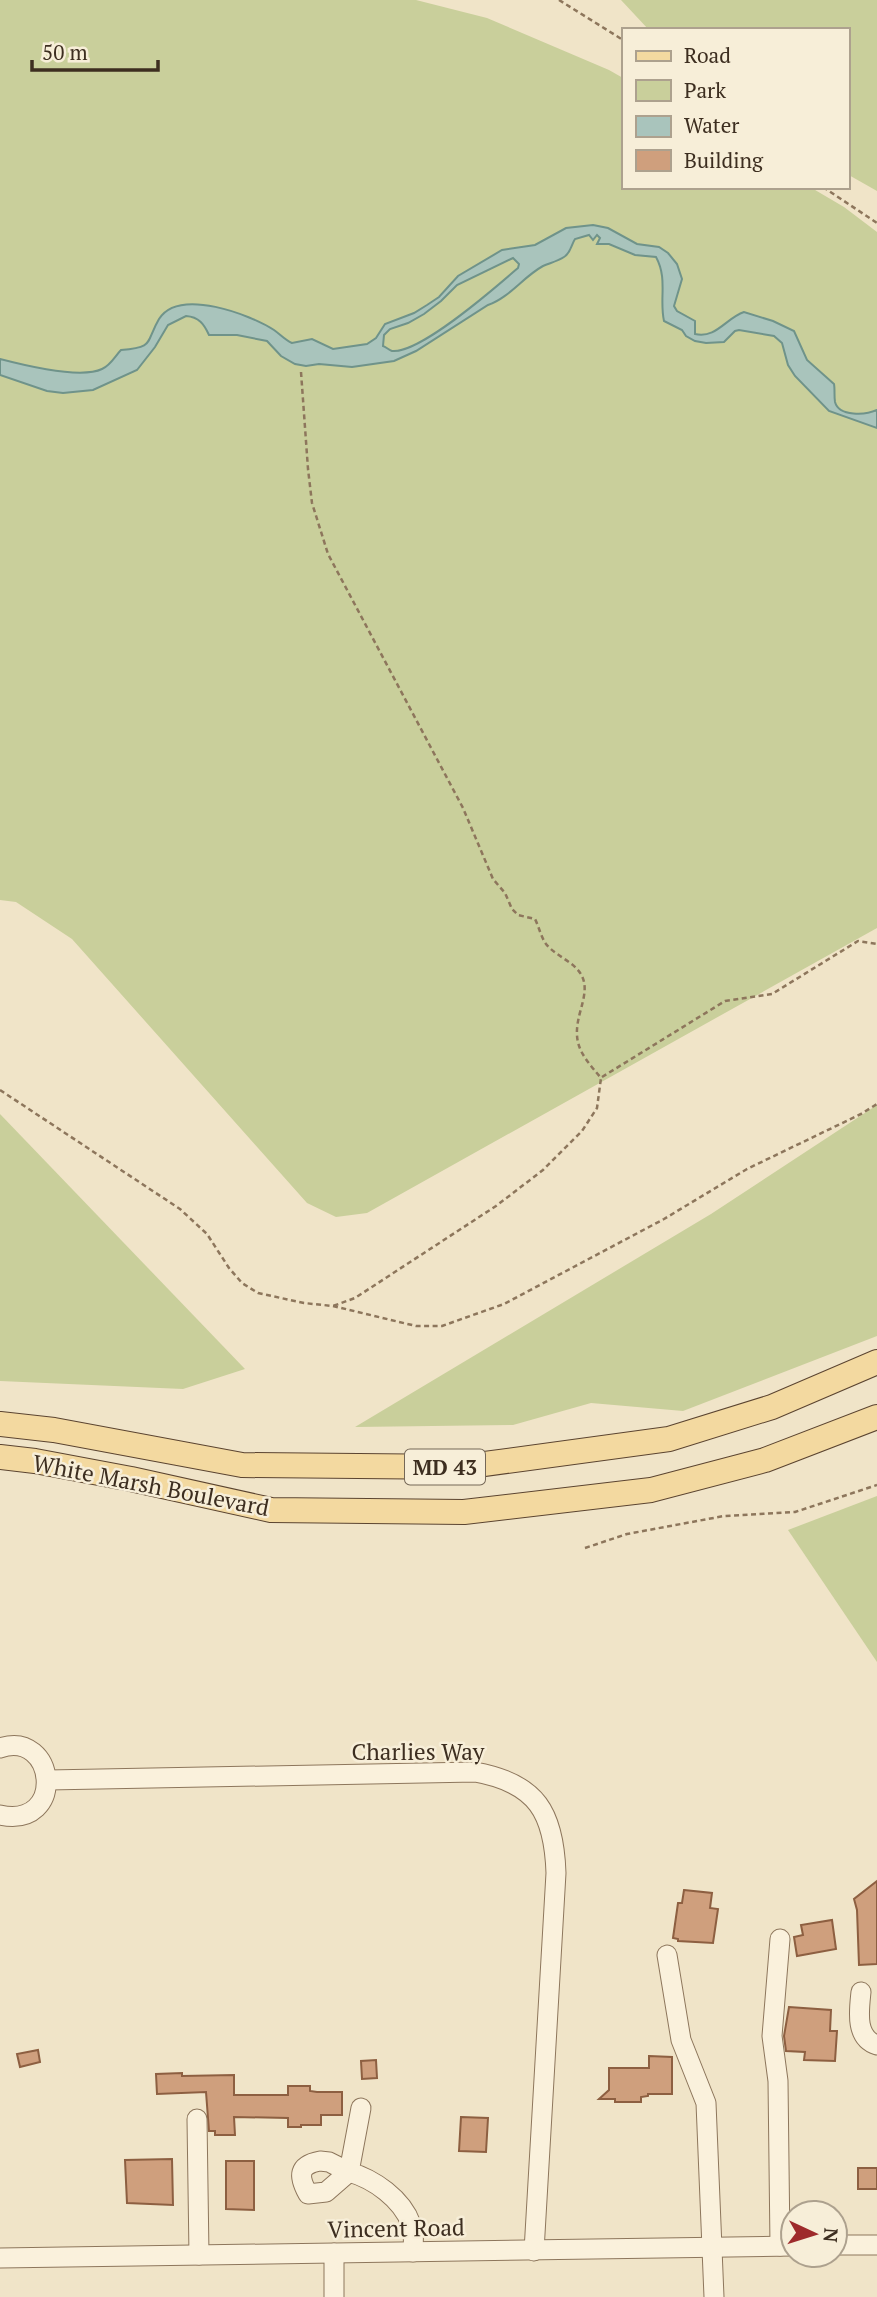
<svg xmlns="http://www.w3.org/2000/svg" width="877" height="2297" viewBox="0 0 877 2297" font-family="'PT Serif',serif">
	<rect width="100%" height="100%" fill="#f0e4c8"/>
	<!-- green -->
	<g fill="#c9cf9b">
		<polygon points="0,0 416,0 487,18 609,70 623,78 623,187 810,187 844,207 877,232 877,928 367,1213 336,1217 307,1203 72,939 16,902 0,900"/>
		<polygon points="621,0 877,0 877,191 847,174 847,30 649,30"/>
		<polygon points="877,1105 877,1336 683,1411 591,1403 513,1425 355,1427 711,1214"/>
		<polygon points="0,1114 245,1369 183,1389 0,1381"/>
		<polygon points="877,1496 877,1662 788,1530"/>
	</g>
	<!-- water -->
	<path fill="#a9c4bc" stroke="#6f938a" stroke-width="2" fill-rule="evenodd" d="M 593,225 L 608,228 L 637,244 L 659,247 L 668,253 L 677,264 L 682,279 L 674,306 L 677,311 L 695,321 L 695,334 C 716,339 726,318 744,312 L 773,321 L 794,331 L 807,360 L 834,384 C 835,389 834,396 835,402 C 839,417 866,415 877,410 L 877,428 L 829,411 L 795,376 L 788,365 L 782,343 L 774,336 L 739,330 L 735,331 L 724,342 L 706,343 L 695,341 L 686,336 L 682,330 L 664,321 C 659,299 668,279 656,257 L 635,255 L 609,244 L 597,244 L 600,238 L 597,235 L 593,240 L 589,235 L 575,239 C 571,245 571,253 564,257 C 558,261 550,263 543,266 C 523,277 509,298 488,305 L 416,351 L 394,361 L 352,367 L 319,364 L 306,366 L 295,364 L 281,356 L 267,341 L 237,335 L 209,335 C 204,324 199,317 186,316 L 168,325 L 155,347 L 137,370 L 93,390 L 63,393 L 47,391 L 0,375 L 0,359 C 23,365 81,379 102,369 C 111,365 115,356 121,350 C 155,347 145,343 159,319 C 179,287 251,315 274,330 C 281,335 285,340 292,343 L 312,339 L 333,349 L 367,344 L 376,338 L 385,324 L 414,313 L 427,305 L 439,297 L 458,276 L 502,250 L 535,245 L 566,228 ZM 513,258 L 519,264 L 518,268 C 496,287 420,354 392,351 C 389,350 386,347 383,346 L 384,335 L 390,329 L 408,323 L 424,314 L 441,301 L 457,285 Z"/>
	<!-- building -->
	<g fill="#cf9f7d" stroke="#8d5f41" stroke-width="2">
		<polygon points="877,1881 877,1964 859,1965 857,1910 854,1899"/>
		<polygon points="684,1890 712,1893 710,1908 718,1909 713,1943 678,1941 678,1939 673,1938 678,1903 682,1903"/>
		<polygon points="832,1920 836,1949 797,1956 794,1937 803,1935 801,1925"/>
		<polygon points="789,2007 831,2010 830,2031 837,2031 835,2061 804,2060 805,2052 786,2051 784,2036"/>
		<polygon points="38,2050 40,2062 20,2067 17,2054"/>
		<polygon points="649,2056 672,2057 672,2094 648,2094 648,2096 641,2097 641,2102 615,2102 615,2099 599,2099 609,2090 609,2068 649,2068"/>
		<polygon points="376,2060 377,2078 362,2079 361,2061"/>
		<polygon points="182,2073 182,2076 234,2075 234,2095 288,2095 288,2086 310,2086 310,2091 317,2092 342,2092 342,2115 321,2115 321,2125 301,2125 301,2127 288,2127 288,2118 234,2117 235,2135 215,2135 215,2131 209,2131 206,2092 157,2094 156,2074"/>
		<polygon points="461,2117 488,2118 486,2152 459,2151"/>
		<polygon points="172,2159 173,2205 127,2203 125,2160"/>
		<polygon points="226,2161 254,2161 254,2210 226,2209"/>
		<rect x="858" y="2168" width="19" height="21"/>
	</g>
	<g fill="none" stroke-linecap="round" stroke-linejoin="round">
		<!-- minor casing -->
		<g stroke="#8d765c" stroke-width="21">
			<g id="minor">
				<path d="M 0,1748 C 56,1729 67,1829 0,1815"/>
				<path d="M 48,1780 L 475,1772 C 537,1783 554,1813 556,1873 L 534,2251"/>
				<polyline points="667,1955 681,2040 706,2103 714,2297"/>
				<path d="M 861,1992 C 859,2011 855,2038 877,2045"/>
				<path d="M 361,2108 L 349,2172 C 374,2179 402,2199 411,2224 C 415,2233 413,2243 413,2252"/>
				<polyline points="197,2119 199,2255"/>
				<path d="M 320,2161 L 329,2162 L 349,2172 L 326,2192 L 308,2194 C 298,2176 298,2165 320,2161 Z"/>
				<polyline points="835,2245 877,2245"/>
				<polyline points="780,2246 778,2081 772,2036 780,1939"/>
				<polyline points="334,2253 334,2297"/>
				<polyline points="0,2258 793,2246"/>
			</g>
		</g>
		<!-- major casing -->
		<g stroke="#5b4430" stroke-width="26">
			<g id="major">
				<polyline points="0,1424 54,1430 242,1465 462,1467 669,1439 772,1407 877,1362"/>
				<polyline points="0,1457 35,1461 131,1479 271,1510 464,1512 651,1490 765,1460 877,1417"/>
			</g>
		</g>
		<!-- path -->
		<g stroke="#8d765c" stroke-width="2.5" stroke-dasharray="5 3.5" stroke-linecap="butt">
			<polyline points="559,0 623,40"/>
			<polyline points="823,187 877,223"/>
			<path d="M 301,372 L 308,469 L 312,503 L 328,554 L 463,808 L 493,879 L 505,893 L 512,909 L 518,915 L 535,919 C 539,927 541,937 546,944 C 557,958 580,963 584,982 C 586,991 583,1001 581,1009 C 571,1043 580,1053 601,1078 L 597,1108 L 582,1131 L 543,1170 L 496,1206 L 355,1298 L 333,1306"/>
			<polyline points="602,1077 725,1001 772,994 858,941 877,944"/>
			<polyline points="0,1090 180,1209 207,1234 229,1268 242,1283 258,1293 304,1303 333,1306 416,1326 442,1326 504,1304 664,1219 747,1169 861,1114 877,1104"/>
			<polyline points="585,1548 627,1534 724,1516 795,1512 877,1485"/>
		</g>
		<!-- minor -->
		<use href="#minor" stroke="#faf1dc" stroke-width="19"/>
		<!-- major -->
		<use href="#major" stroke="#f3d9a0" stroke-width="24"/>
	</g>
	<g text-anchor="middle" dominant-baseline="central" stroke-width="5" stroke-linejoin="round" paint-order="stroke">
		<!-- shield labels -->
		<rect fill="#f7eed8" stroke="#756857" stroke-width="2" x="405" y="1449.5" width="80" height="35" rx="5"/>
		<g font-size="21" font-weight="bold" fill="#3d2e20">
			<text x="445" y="1467">MD 43</text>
		</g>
		<!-- street labels -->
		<g font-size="23" fill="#3d2e20" stroke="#f7eed8">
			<text transform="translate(151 1485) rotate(11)">White Marsh Boulevard</text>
			<text x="418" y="1751">Charlies Way</text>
			<text transform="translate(396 2228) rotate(-1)">Vincent Road</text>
		</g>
	</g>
	<!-- legend -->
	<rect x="622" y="28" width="228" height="161" fill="#f7eed8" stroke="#ada18e" stroke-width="2"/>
	<rect x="636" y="51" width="35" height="10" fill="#f3d9a0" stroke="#ada18e" stroke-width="2"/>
	<text x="684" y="63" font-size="21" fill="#3d2e20">Road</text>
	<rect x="636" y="80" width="35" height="21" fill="#c9cf9b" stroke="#ada18e" stroke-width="2"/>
	<text x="684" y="98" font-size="21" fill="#3d2e20">Park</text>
	<rect x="636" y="116" width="35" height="21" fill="#a9c4bc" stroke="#ada18e" stroke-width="2"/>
	<text x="684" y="133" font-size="21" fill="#3d2e20">Water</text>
	<rect x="636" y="150" width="35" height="21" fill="#cf9f7d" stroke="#ada18e" stroke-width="2"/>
	<text x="684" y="168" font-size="21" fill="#3d2e20">Building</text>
	<!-- north arrow -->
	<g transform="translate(814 2234) rotate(94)"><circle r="33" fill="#f7eed8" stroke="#ada18e" stroke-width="2"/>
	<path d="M0-5L12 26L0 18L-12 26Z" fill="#9e2a2b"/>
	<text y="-10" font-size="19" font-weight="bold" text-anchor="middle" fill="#3d2e20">N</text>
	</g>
	<!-- scale -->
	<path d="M32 60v10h126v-10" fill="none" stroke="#3d2e20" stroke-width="3.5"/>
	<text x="42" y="60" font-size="21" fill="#3d2e20" stroke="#f7eed8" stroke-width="5" paint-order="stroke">50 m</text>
</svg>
